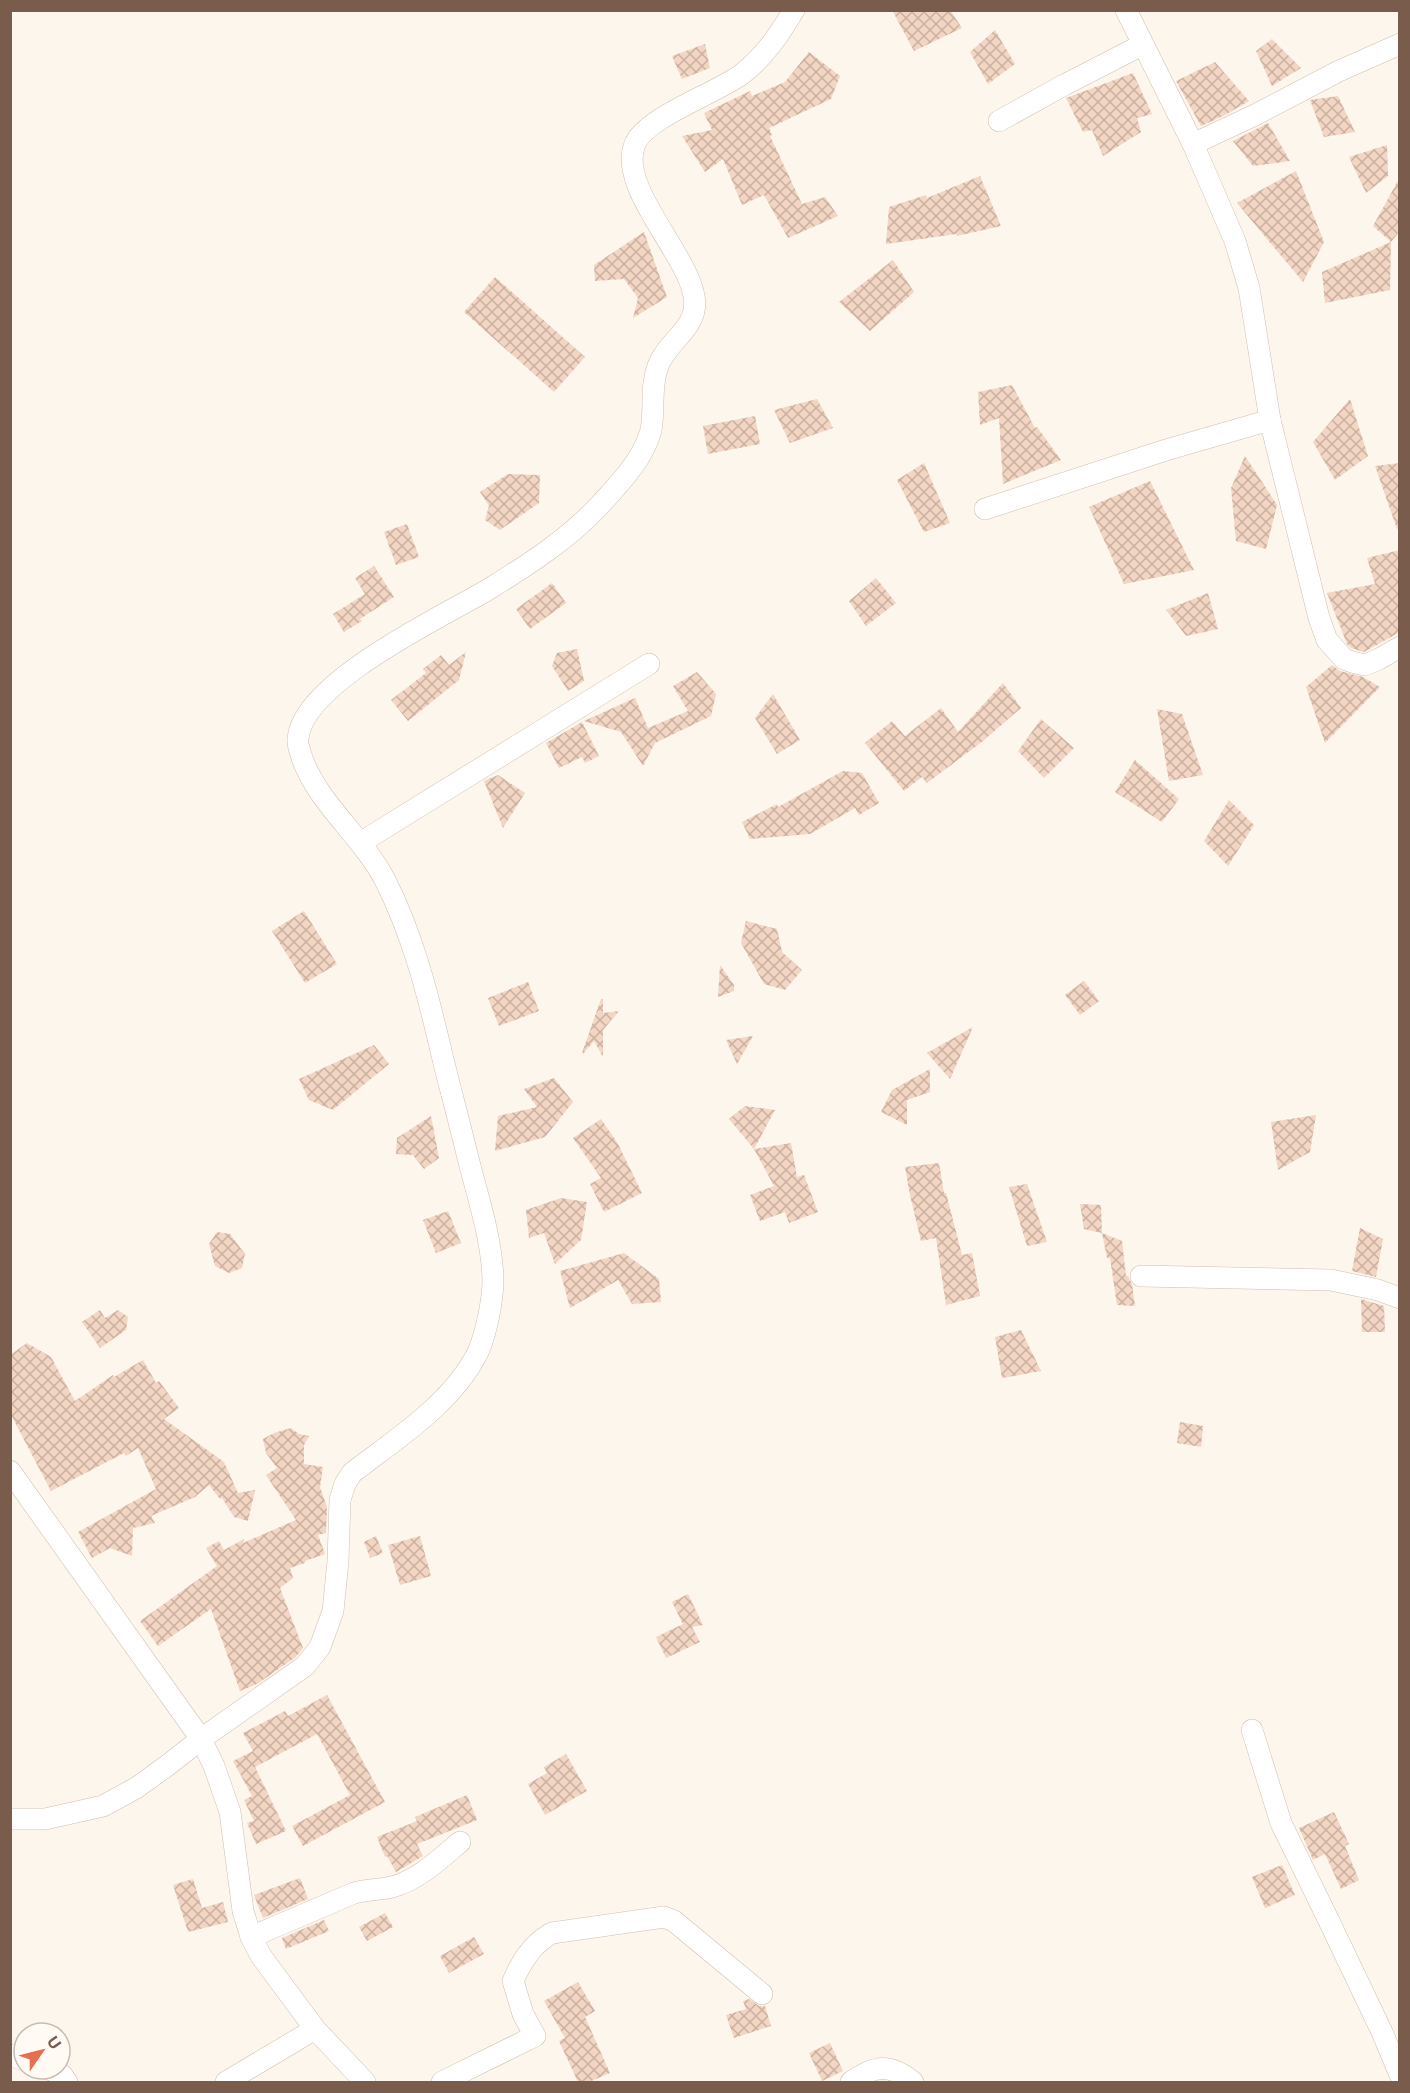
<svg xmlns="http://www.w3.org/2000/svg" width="1410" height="2093" viewBox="0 0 1410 2093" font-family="'Noto Sans',sans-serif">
	<defs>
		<pattern id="building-cross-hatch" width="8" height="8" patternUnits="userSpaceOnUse" patternTransform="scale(1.5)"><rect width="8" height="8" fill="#f3d5c3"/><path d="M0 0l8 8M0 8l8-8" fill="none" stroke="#cab0a1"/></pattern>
	</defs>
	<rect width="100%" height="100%" fill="#fdf6ec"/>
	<!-- building -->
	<g fill="url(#building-cross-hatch)">
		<polygon points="892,10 950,10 962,28 914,51"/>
		<polygon points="995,30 1015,64 988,84 970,52"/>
		<polygon points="1272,39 1301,68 1272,86 1256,51"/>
		<polygon points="705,44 710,68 682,79 672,56"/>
		<polygon points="809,52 840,76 831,99 769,128 772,135 770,136 802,204 825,197 838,216 788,238 764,195 742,205 723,159 705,172 682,136 712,130 704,113 750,91 752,96 785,82"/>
		<polygon points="1215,62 1249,101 1225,115 1201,126 1176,81"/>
		<polygon points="1133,73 1152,114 1137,118 1141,132 1103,156 1092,130 1083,132 1066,98"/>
		<polygon points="1338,96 1355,132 1324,137 1310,100"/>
		<polygon points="1268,123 1290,161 1253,166 1233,141"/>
		<polygon points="1387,145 1388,176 1366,193 1349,157"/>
		<polygon points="1296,171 1324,242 1303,282 1237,203"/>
		<polygon points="980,176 1001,226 957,236 956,234 886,244 889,207 926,195 927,198"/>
		<polygon points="1400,177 1400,231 1391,242 1373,226"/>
		<polygon points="644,232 667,297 633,318 638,298 624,279 595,281 594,265"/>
		<polygon points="1391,242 1390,290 1325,303 1322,272"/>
		<polygon points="893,260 914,292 870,331 839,302"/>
		<polygon points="495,277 585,357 554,392 464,312"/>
		<polygon points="1012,385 1035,428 1037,427 1061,460 1003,484 999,418 980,425 978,392"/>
		<polygon points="817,399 833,428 790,443 774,410"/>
		<polygon points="1350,399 1368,456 1335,480 1313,442"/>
		<polygon points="755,416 760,444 708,454 703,426"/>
		<polygon points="1245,456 1277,505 1266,549 1236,541 1231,488"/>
		<polygon points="924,463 950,523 924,532 897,480"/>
		<polygon points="1400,463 1400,528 1397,529 1375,466"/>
		<polygon points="508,474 540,475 539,503 500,530 485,520 489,506 480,492"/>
		<polygon points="1150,481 1194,570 1124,584 1089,507"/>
		<polygon points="407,524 419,557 396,565 384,532"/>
		<polygon points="1400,550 1400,632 1364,652 1351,648 1347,644 1327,593 1375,584 1367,558"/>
		<polygon points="374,566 394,597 360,619 362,621 344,632 333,614 365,594 355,578"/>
		<polygon points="876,578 896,603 866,626 849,601"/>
		<polygon points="552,583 566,603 530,629 516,609"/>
		<polygon points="1208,593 1218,629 1186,636 1166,610"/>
		<polygon points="577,649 584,681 568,691 552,666 557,653"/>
		<polygon points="466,652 459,680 408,721 391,700 426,673 423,669 441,655 449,665"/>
		<polygon points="1332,665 1340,671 1363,677 1380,687 1325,743 1306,687"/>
		<polygon points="697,672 716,694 711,716 655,743 643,766 621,732 584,721 635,698 648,728 688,711 673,686"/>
		<polygon points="1003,683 1021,708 983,741 927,783 922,777 904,791 865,743 892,721 905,736 941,708 958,732"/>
		<polygon points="773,694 800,740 777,754 755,718"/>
		<polygon points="1157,709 1182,714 1203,775 1169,781"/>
		<polygon points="1041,719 1074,748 1044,778 1018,751"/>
		<polygon points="582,722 599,756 585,763 582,757 559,768 546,743"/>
		<polygon points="1135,760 1179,799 1162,822 1115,792"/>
		<polygon points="843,771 862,773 879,803 859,815 855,808 810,834 750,839 742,822 777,804 778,807"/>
		<polygon points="498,775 525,793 503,828 484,781"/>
		<polygon points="1229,800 1254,825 1228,866 1204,841"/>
		<polygon points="304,911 337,964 305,983 272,931"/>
		<polygon points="746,921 777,929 782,952 802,970 785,990 764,984 741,943"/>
		<polygon points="720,965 734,985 734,991 718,997"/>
		<polygon points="1084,981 1099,1001 1080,1015 1065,995"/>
		<polygon points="528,982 539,1011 499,1026 488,998"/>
		<polygon points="601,999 603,999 603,1013 619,1011 603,1030 603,1057 594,1041 583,1054 582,1053"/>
		<polygon points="973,1027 950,1079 927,1053"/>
		<polygon points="753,1036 737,1064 726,1040"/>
		<polygon points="374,1045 389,1064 333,1110 309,1100 299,1079"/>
		<polygon points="930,1069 930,1092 907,1100 907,1125 881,1112 892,1090"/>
		<polygon points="554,1078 573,1102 545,1137 495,1151 498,1116 537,1107 524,1089"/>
		<polygon points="745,1106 775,1110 754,1149 729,1119"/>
		<polygon points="1316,1115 1310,1152 1278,1170 1271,1122"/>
		<polygon points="431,1116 439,1158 424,1169 413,1155 396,1154 397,1138"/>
		<polygon points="601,1119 618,1144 642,1193 604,1212 590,1184 601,1178 573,1138"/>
		<polygon points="791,1143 797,1177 804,1175 818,1212 789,1223 785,1212 760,1221 750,1195 774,1186 754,1149"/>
		<polygon points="939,1163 944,1193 946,1193 962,1255 972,1253 980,1296 946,1305 936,1238 921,1241 910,1195 905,1167"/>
		<polygon points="1027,1184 1047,1242 1027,1246 1009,1187"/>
		<polygon points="561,1198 587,1202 581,1240 555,1264 544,1233 529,1238 526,1210"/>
		<polygon points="1080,1204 1101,1205 1102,1233 1084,1229"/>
		<polygon points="448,1211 461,1243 436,1253 423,1220"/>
		<polygon points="1360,1228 1383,1239 1376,1277 1352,1271"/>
		<polygon points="217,1232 230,1234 245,1254 242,1268 229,1273 215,1266 209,1244"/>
		<polygon points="1102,1233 1122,1241 1126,1276 1128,1276 1132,1284 1135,1306 1117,1305 1110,1258 1107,1258"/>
		<polygon points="624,1253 659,1279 661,1302 632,1304 618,1280 570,1308 560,1271"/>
		<polygon points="1361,1299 1384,1306 1385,1332 1362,1332"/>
		<polygon points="100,1310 105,1318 118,1310 128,1317 126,1330 100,1348 82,1322"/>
		<polygon points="1021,1330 1041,1371 1002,1378 995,1337"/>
		<polygon points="27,1343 51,1357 75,1401 113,1375 114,1377 143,1360 156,1383 159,1381 179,1408 164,1419 224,1462 238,1493 255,1490 248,1521 234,1517 222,1498 220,1499 209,1485 195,1497 151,1516 155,1523 133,1528 132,1556 110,1548 92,1558 78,1532 156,1489 138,1448 126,1456 124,1453 51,1491 10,1413 10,1355"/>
		<polygon points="1180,1422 1203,1426 1201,1447 1177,1443"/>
		<polygon points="291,1428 299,1434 309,1436 304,1445 304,1464 323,1467 320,1487 327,1507 326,1533 318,1535 325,1554 305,1561 305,1563 290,1568 293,1578 280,1588 303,1648 296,1657 257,1684 240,1691 211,1609 158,1646 140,1621 217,1566 206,1548 219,1541 224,1550 244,1539 243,1543 296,1520 266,1475 277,1468 266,1453 263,1439 274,1433"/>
		<polygon points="376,1536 383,1553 370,1558 364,1542"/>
		<polygon points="420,1536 431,1576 400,1585 388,1545"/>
		<polygon points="688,1594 703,1625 692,1627 700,1642 666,1658 656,1637 683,1624 672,1602"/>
		<polygon points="327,1695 385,1802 303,1846 292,1826 350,1795 317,1734 255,1767 286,1831 256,1844 247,1823 254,1821 244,1800 252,1796 233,1761 253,1751 243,1733 285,1711 288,1716"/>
		<polygon points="566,1754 587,1791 545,1815 528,1784 547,1773 544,1767"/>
		<polygon points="467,1795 477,1820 417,1844 423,1856 396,1872 387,1856 385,1857 377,1837 417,1821 415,1817"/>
		<polygon points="1334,1812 1349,1844 1345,1846 1359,1880 1341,1889 1325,1854 1313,1860 1299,1828"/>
		<polygon points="1282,1865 1295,1895 1265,1908 1252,1877"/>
		<polygon points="300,1878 308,1899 263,1918 254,1895"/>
		<polygon points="193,1879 202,1908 223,1902 228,1922 188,1932 173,1885"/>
		<polygon points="385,1913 393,1927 367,1941 359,1927"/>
		<polygon points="324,1920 329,1931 286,1949 282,1938"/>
		<polygon points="474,1937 484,1954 449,1973 440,1956"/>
		<polygon points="578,1982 595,2011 585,2017 610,2073 589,2082 578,2082 559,2041 565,2038 544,2001"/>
		<polygon points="749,1999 759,2006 765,2006 771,2026 734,2038 726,2015 746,2009 743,2001"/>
		<polygon points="830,2043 843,2071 822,2081 809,2053"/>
	</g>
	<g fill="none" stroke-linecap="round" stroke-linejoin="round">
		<!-- minor casing -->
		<g stroke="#d1beb0" stroke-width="22">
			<g id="minor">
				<polyline points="1126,10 1193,144"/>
				<polyline points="1400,44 1339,71 1255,115 1193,144 1235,241 1249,288 1270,420 1319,618 1327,640 1344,659 1352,662 1365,665 1379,659 1400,647"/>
				<polyline points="999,121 1064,85 1142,45"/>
				<polyline points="985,509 1166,450 1270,420"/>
				<polyline points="360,843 649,664"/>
				<polyline points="1141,1276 1331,1280 1378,1290 1400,1298"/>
				<polyline points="10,1471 201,1739 214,1766 230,1812 243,1911 251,1937 261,1956 315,2029 365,2082"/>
				<polyline points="1252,1730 1281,1823 1328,1919 1382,2032 1400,2075"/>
				<path d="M 10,1819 L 45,1819 L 103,1806 L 136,1788 L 168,1765 L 201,1739 L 305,1666 L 320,1647 L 333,1611 L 338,1561 L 340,1500 L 345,1484 L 352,1473 C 396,1439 453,1403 478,1352 C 486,1334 493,1300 493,1280 C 492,1238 477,1195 467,1154 C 459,1121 450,1088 442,1055 C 428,995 413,935 385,880 C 362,836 319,805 302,758 C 301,754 297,744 298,740 C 300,683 444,616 489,589 C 528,565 568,539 599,506 C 618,485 644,459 651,430 C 655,409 650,387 658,366 C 668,339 700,328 694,296 C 687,253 617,186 635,144 C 646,117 717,93 742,74 C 764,57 779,35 794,10"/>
				<path d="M 251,1937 L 354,1893 C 367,1889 380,1890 392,1887 C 418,1880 440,1859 460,1842"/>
				<polyline points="10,2055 24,2060"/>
				<polyline points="49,2069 62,2075 67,2082"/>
				<polyline points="226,2082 315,2029"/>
				<path d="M 442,2082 L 535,2036 L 523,2014 L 513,1981 C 521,1962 533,1943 552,1933 L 664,1917 L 674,1921 L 762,1994"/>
				<path d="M 851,2082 C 875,2065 890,2063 913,2082"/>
			</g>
		</g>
		<!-- minor -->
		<use href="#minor" stroke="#fff" stroke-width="21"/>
	</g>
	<!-- border -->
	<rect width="1410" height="2093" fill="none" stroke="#7a5c4d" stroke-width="24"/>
	<!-- north arrow -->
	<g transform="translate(42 2051) rotate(55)"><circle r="28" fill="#fffaf3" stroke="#cabbb1" stroke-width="1.5"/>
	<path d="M0-4.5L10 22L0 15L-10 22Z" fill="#e76f51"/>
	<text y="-9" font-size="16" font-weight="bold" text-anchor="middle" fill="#7a5c4d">U</text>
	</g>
</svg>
